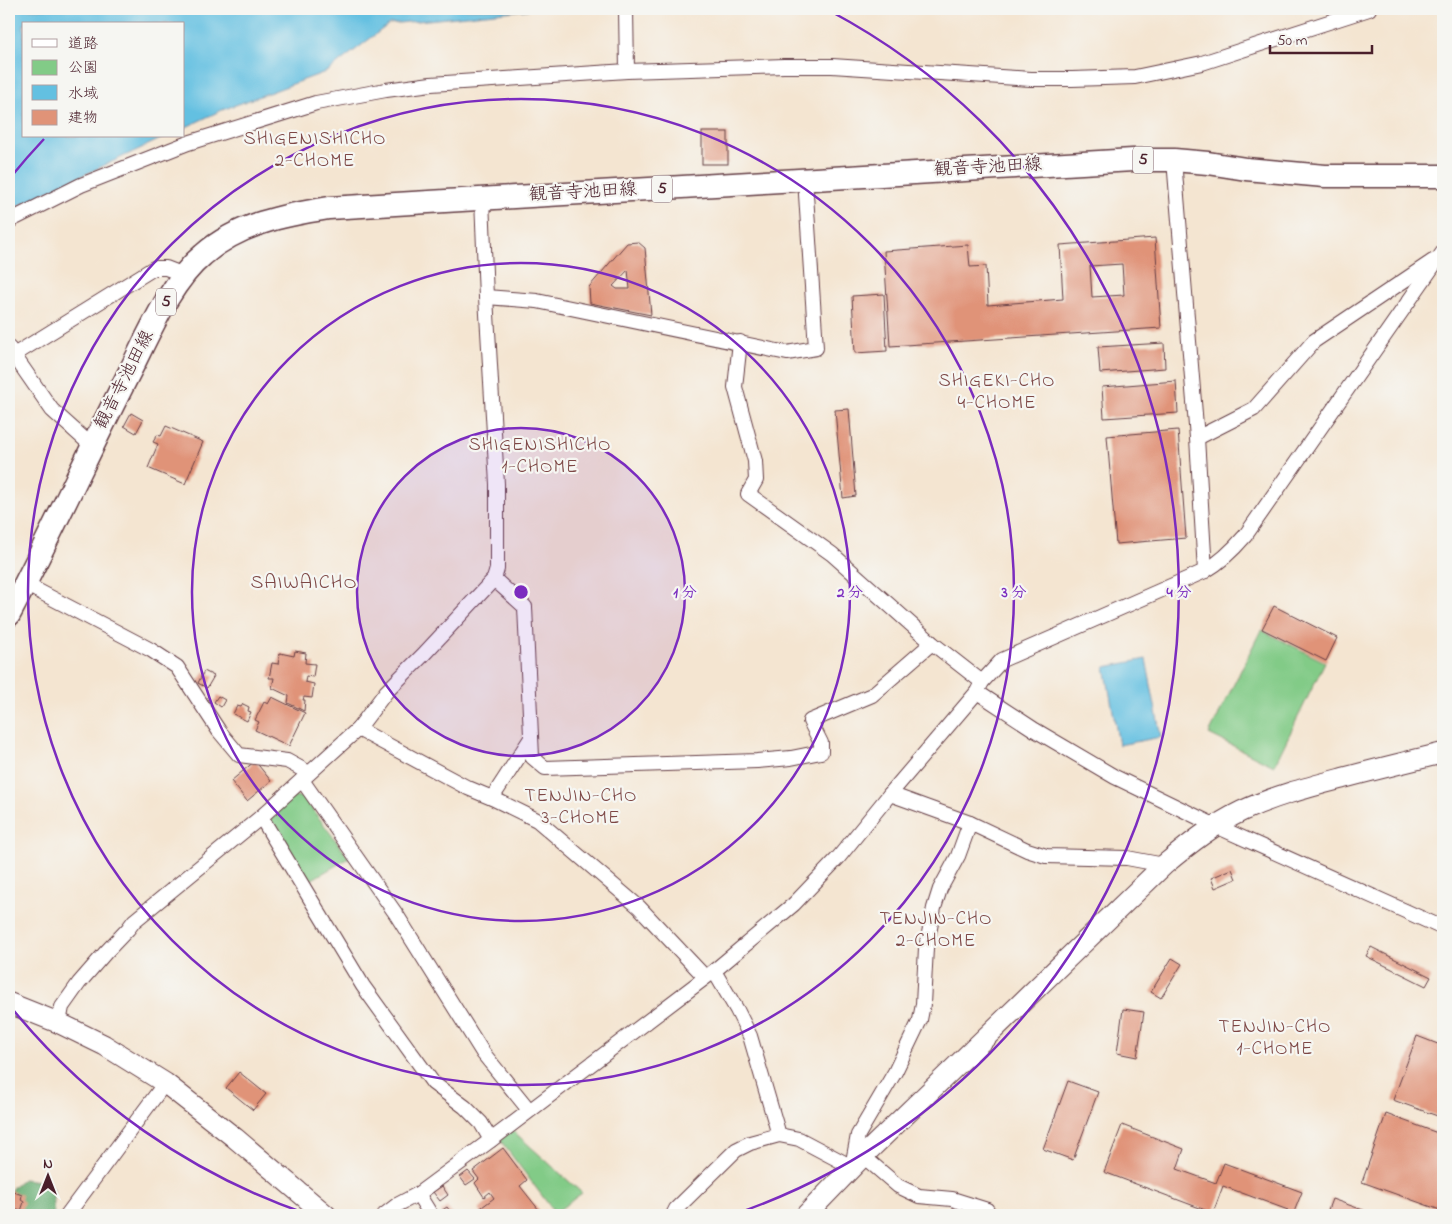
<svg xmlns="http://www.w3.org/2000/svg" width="1452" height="1224" viewBox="0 0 1452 1224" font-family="'Indie Flower','Klee One',sans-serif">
	<rect width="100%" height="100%" fill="#f6f6f2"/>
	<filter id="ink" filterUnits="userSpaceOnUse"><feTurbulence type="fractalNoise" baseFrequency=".02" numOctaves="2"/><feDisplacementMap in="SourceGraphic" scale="10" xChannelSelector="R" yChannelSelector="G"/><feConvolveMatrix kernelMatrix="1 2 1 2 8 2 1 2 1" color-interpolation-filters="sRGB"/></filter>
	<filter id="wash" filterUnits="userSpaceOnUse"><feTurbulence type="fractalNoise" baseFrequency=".0096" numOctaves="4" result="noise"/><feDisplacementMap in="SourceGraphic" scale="20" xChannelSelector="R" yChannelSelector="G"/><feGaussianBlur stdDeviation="1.12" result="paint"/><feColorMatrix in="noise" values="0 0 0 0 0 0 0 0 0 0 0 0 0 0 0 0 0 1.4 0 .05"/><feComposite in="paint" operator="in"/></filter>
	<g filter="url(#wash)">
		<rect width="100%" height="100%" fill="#f4e5d1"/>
		<!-- green -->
		<g fill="#82cb87" stroke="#667559">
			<polygon points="1261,630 1325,662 1274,766 1209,734"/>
			<polygon points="291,795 304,798 349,858 309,881 270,819 271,812"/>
			<polygon points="512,1130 582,1193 555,1213 500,1140"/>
		</g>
		<!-- forest -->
		<path fill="#69af74" stroke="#5a6750" d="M 23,1179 L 40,1181 L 54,1189 L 53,1204 L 54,1215 L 9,1215 C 7,1198 7,1189 23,1179 Z"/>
		<!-- water -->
		<g fill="#63c0e1" stroke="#567086">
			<polygon points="9,9 534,9 389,24 328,71 222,110 184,128 184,24 24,24 24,136 167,136 9,210"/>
			<polygon points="1146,659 1161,737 1119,745 1105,667"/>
		</g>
		<g id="blocks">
			<!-- building -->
			<g fill="#e09378" fill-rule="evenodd">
				<rect x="702" y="132" width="26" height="32"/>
				<path d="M 1155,238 L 1161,328 L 890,346 L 884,251 L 968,245 L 970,267 L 986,266 L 988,305 L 1063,299 L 1060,245 ZM 1122,264 L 1124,295 L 1092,297 L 1090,266 Z"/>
				<path d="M 638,242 L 645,248 L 651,315 L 590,303 L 589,287 L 627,243 ZM 628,270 L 630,289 L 617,289 L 613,286 Z"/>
				<polygon points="884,294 887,351 855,353 852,296"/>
				<polygon points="1164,343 1165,368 1100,373 1098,347"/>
				<polygon points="1176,381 1178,413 1104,418 1102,387"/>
				<polygon points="849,409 856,496 843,498 835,410"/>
				<polygon points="131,413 143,420 136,433 124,426"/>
				<polygon points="166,426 203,442 185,484 148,468 158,444 153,442 157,435 161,436"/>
				<polygon points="1178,430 1186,538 1116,544 1107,436"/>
				<polygon points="1274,606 1337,638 1326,661 1262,629"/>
				<polygon points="295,651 306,653 305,663 315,664 313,677 306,676 305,682 314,684 312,698 304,697 303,700 305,700 304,711 288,703 289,696 272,688 274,678 269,678 272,663 278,664 280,653 294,656"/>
				<polygon points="204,671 214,676 207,688 198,683"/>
				<polygon points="218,696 225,700 221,707 214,702"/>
				<polygon points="272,697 305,713 289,746 255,730 259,722 255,720 264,702 268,704"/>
				<polygon points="243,704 249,707 248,711 251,712 247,721 233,714 237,706 241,707"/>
				<polygon points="255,761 271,781 247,801 231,781"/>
				<polygon points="1232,869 1236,879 1215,888 1211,878"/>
				<polygon points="1371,947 1431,977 1426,986 1366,956"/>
				<polygon points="1172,958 1182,964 1161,998 1151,992"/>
				<polygon points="1123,1009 1144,1012 1137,1057 1117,1053"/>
				<polygon points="1417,1036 1443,1046 1443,1118 1393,1100"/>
				<polygon points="239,1072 266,1094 253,1110 226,1088"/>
				<polygon points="1068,1081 1098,1092 1073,1160 1043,1149"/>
				<polygon points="1386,1114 1443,1135 1443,1211 1362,1182"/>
				<polygon points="1122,1125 1184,1149 1177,1169 1216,1183 1224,1163 1302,1192 1294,1212 1301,1215 1285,1215 1288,1210 1223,1186 1213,1213 1104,1172"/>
				<polygon points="503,1148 527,1180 520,1186 543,1215 483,1215 478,1210 494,1198 490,1192 484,1197 475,1183 479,1179 473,1171"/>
				<polygon points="468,1171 475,1179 466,1185 460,1177"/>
				<polygon points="442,1186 448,1195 440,1201 433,1192"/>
				<polygon points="9,1190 22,1195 21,1200 24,1202 21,1211 17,1210 16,1215 9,1212"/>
				<polygon points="1332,1199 1377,1215 1326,1215"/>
				<polygon points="447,1207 453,1215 443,1215 441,1211"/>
			</g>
		</g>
	</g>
	<g filter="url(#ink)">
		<use href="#blocks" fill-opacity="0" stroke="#643d44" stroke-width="1"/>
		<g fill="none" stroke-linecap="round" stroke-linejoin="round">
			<!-- street casing -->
			<g stroke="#643d44" stroke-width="16">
				<g id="street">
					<polyline points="626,9 627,71"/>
					<polyline points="1174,160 1197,438 1205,571"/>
					<polyline points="9,221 81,185 188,143 316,103 386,90 431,84 627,71 784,66 832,66 1031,79 1072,79 1135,77 1202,63 1369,9"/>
					<polyline points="486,297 537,301 787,353 816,348 805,179"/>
					<polyline points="740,342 735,387 755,461 756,480 748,494 832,554 932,643 982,682"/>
					<polyline points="9,348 52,410 92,446"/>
					<polyline points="9,358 154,268 166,268 184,275"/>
					<polyline points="1197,438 1254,409 1314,341 1433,261"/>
					<polyline points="494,579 525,607 532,757 545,768 757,761 791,758 821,752 821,743 810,721 872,695 932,643"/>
					<polyline points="25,584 151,650 177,667 219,731 239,755 287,761 309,773"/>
					<polyline points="977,692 1035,730 1115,777 1216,826 1443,928"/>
					<polyline points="358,729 468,788 492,798 537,820 639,907 705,977"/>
					<polyline points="302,780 396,914 483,1053 529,1110"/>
					<polyline points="890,794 970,823 1027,850 1046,856 1127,858 1164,865"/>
					<polyline points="492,798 531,738"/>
					<polyline points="261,817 363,986 433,1083 465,1107 481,1123 491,1140"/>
					<polyline points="714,971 737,1010 750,1036 779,1135"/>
					<polyline points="59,1023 62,1007 79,983 106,952 128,929 134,921 261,817 358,729 386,692 423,655 494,579 497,569 497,484 486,297 482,199"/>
					<polyline points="863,1156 898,1186 919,1196 952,1199 987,1210 990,1215"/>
					<polyline points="418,1194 431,1215"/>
					<polyline points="67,1215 165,1083"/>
					<path d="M 384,1215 L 397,1205 L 418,1194 L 491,1140 L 714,971 L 794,904 L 838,858 L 890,794 L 977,692 L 982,682 L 1002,660 L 1205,571 C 1221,562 1233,550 1245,536 L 1443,252"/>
					<polyline points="673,1215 676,1209 736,1150 750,1143 779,1135 799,1139 852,1167 858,1135 895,1072 920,1020 923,1004 926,948 934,908 940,889 958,856 970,823"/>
				</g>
			</g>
			<!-- secondary casing -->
			<g stroke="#643d44" stroke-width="22">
				<g id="secondary">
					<polyline points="9,1003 59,1023 104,1045 165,1083 235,1138 326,1215"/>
					<path d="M 806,1215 L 863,1156 L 1164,865 C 1188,845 1213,825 1242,811 C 1274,796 1309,787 1343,778 C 1377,769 1410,761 1443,753"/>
				</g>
			</g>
			<!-- primary casing -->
			<g stroke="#643d44" stroke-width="25">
				<path id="primary" d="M 9,615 C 51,535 88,453 129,373 C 148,336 170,282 203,255 C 238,224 284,215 329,208 L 1133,160 L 1174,160 L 1208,163 L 1246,169 L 1325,176 L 1443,176"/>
			</g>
			<!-- street -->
			<use href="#street" stroke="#fff" stroke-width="14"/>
			<!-- secondary -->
			<use href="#secondary" stroke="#fff" stroke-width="20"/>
			<!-- primary -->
			<use href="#primary" stroke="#fff" stroke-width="22"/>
		</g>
	</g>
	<!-- distance rings -->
	<circle cx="521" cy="592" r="164" fill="#7b2cbf" fill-opacity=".12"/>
	<g fill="none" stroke="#7b2cbf" stroke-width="2.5">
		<circle cx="521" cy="592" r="164"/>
		<circle cx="521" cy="592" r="329"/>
		<circle cx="521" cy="592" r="493"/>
		<path d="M307 1214A658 658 0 0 1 10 1006M10 178A658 658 0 0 1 44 139M830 11A658 658 0 0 1 735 1214"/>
	</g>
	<g text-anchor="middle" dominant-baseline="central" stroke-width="4.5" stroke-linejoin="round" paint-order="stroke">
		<!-- shield labels -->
		<g fill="#f6f6f2" stroke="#7e6067" stroke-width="1">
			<rect x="1133" y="146.5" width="20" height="27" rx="4"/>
			<rect x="652" y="175.5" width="20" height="27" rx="4"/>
			<rect x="156" y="288.5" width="20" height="27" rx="4"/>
		</g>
		<g font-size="16" font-weight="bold" fill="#4a1f2b">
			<text x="1143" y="160">5</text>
			<text x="662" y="189">5</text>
			<text x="166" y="302">5</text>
		</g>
		<!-- street labels -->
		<g font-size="18" fill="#4a1f2b" stroke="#f6f6f2">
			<text transform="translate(988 168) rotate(-3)">観音寺池田線</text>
			<text transform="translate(583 193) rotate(-3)">観音寺池田線</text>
			<text transform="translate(125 380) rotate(-63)">観音寺池田線</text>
		</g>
		<!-- neighbourhood labels -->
		<g font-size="19" letter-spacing="1" fill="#7e4846" stroke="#f6f6f2">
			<text x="315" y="139">SHIGENISHICHO<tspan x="315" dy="22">2-CHOME</tspan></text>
			<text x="997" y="381">SHIGEKI-CHO<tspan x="997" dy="22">4-CHOME</tspan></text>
			<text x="540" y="445">SHIGENISHICHO<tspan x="540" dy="22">1-CHOME</tspan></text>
			<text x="581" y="796">TENJIN-CHO<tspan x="581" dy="22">3-CHOME</tspan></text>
			<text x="936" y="919">TENJIN-CHO<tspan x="936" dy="22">2-CHOME</tspan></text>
			<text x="1275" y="1027">TENJIN-CHO<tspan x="1275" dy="22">1-CHOME</tspan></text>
		</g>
		<!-- quarter labels -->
		<g font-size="20" letter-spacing="1" fill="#7e4846" stroke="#f6f6f2">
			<text x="304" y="583">SAIWAICHO</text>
		</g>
	</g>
	<circle cx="521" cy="592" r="8" fill="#7b2cbf" stroke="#f6f6f2" stroke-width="2.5"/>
	<g font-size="15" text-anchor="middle" font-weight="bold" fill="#7b2cbf" stroke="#f6f6f2" stroke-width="4.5" stroke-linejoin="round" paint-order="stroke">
		<text x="685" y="597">1 分</text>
		<text x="850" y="597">2 分</text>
		<text x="1014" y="597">3 分</text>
		<text x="1179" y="597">4 分</text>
	</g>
	<!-- margin -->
	<rect width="1452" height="1224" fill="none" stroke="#f6f6f2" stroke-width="30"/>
	<!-- legend -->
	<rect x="22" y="22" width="162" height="115" fill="#f6f6f2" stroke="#b1a0a2"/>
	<rect x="32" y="39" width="25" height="8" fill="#ffffff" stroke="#b1a0a2"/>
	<text x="68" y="48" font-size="15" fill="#4a1f2b">道路</text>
	<rect x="32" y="60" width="25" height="15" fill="#82cb87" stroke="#b1a0a2"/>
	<text x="68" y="72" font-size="15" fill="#4a1f2b">公園</text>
	<rect x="32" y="85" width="25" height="15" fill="#63c0e1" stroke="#b1a0a2"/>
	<text x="68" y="98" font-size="15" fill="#4a1f2b">水域</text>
	<rect x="32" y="110" width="25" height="15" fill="#e09378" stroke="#b1a0a2"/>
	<text x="68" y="122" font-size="15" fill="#4a1f2b">建物</text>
	<!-- north arrow -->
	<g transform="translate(48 1176)" stroke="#f6f6f2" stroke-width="4" paint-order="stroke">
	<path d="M0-4L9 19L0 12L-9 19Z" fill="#4a1f2b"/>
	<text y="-8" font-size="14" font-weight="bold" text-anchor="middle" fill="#4a1f2b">N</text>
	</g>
	<!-- scale -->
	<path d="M1270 45v8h102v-8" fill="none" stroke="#4a1f2b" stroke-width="2.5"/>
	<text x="1277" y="45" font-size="15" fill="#4a1f2b" stroke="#f6f6f2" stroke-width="4" paint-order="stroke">50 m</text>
</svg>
